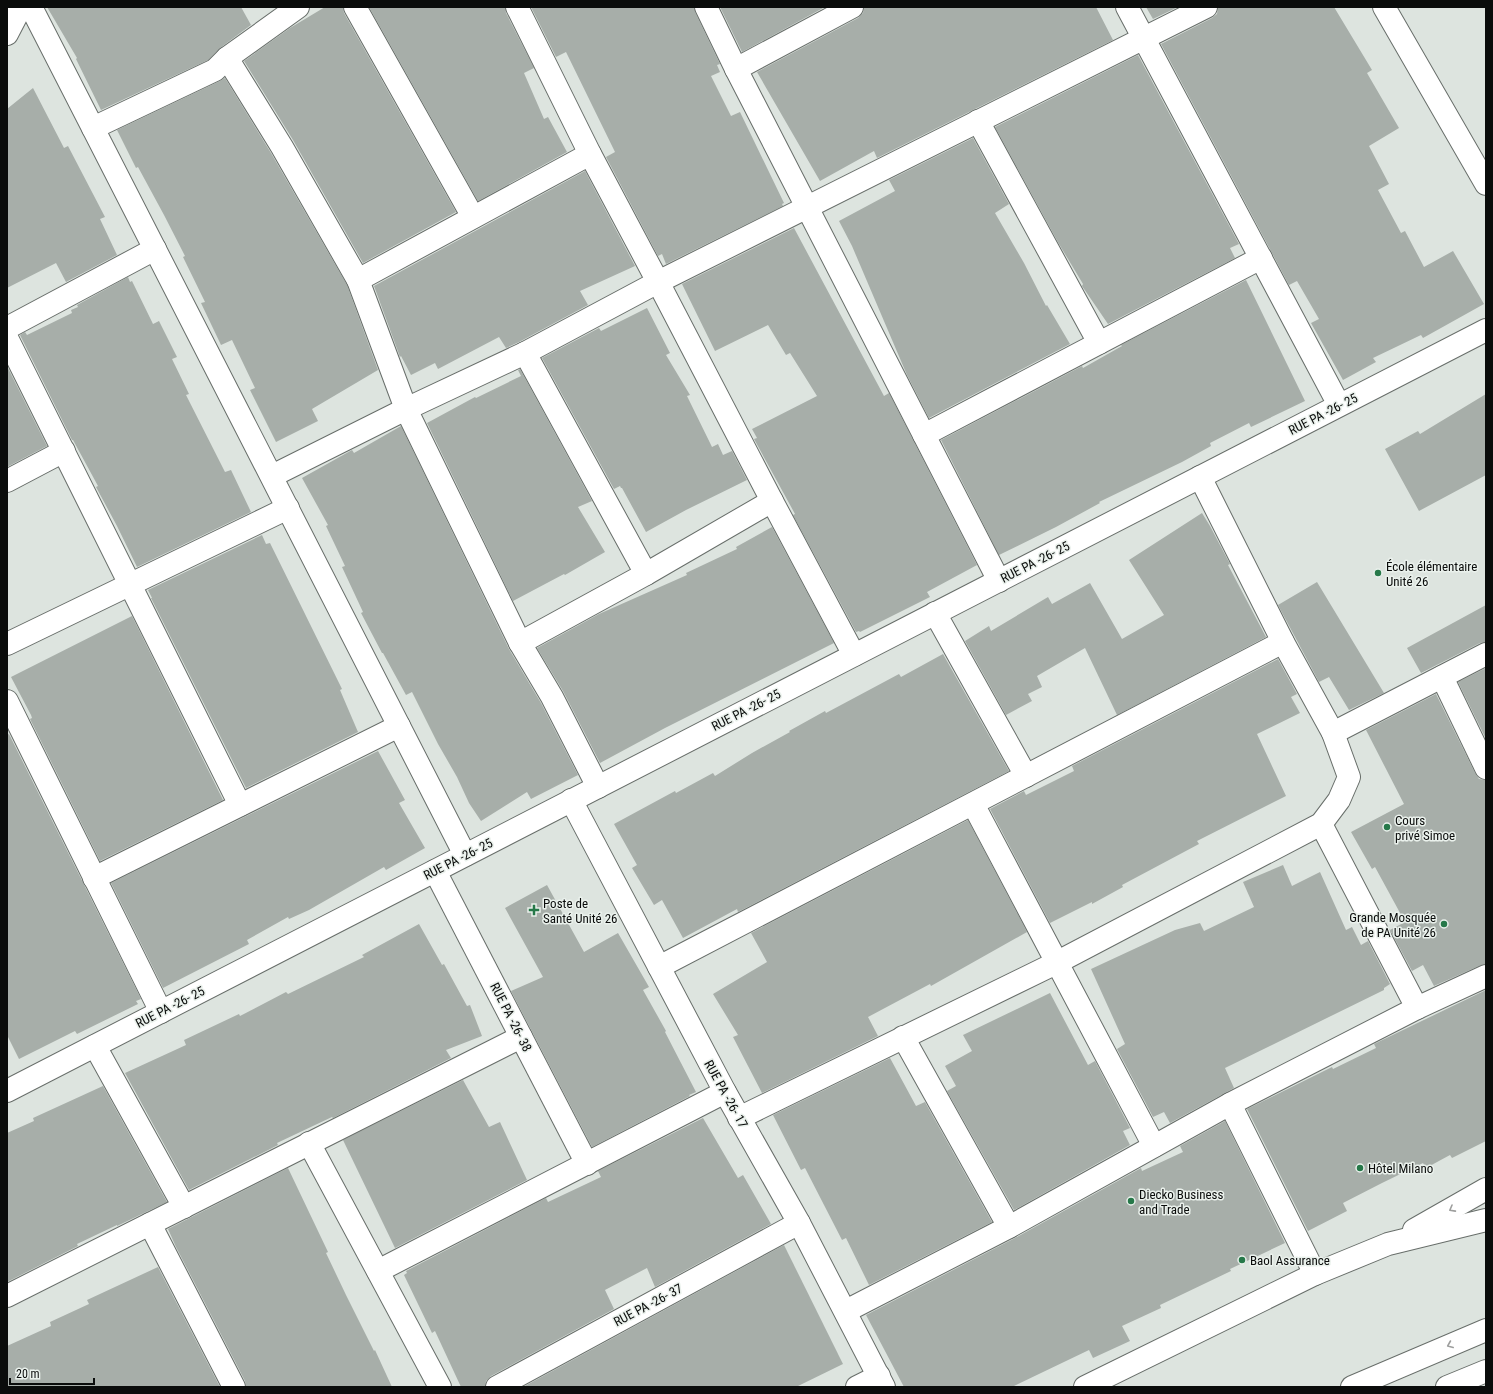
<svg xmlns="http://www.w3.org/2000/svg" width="1493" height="1394" viewBox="0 0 1493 1394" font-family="'Roboto Condensed',sans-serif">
	<rect width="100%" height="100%" fill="#dde4df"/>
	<!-- building -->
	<g fill="#a7aea9">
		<polygon points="47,7 241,7 251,25 220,48 208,60 101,110 76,59 77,58"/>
		<polygon points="325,7 343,7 344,13 456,212 363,263 293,140 244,61 290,28"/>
		<polygon points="369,7 505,7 506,13 534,68 524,73 544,119 548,117 567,152 478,201"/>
		<polygon points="531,7 694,7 695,12 720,64 717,65 720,72 711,76 731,116 740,112 784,203 782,204 783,206 666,264 662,254 658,256 606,157 615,152 566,52 556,57"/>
		<polygon points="720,7 825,7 742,52"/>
		<polygon points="864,7 1096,7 1113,40 877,158 874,151 820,181 757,72 858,18 863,13"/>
		<polygon points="1146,7 1178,7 1153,19"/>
		<polygon points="1218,7 1334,7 1372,70 1367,73 1399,128 1369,146 1389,184 1378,190 1401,233 1405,231 1424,267 1453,251 1484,304 1423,338 1421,335 1373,358 1376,362 1343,380 1311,323 1319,319 1297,281 1289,285 1161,44 1212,18 1217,14"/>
		<polygon points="1138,55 1239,244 1230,248 1235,258 1108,324 1082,286 1083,284 1059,244 995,127"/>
		<polygon points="225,78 271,153 347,285 378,370 312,409 318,421 276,442 250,390 255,388 232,340 221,345 201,303 205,302 183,257 185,256 164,215 138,167 136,168 117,130 220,81"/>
		<polygon points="33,88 64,148 68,146 105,217 100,219 117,255 66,282 56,263 7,288 7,109"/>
		<polygon points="973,138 1009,204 995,213 1024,263 1046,306 1047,305 1070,344 929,418 907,375 852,246 839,221 895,191 889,180"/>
		<polygon points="585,171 635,266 580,291 588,305 519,342 506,348 499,337 438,369 435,363 411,375 401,356 400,357 374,286"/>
		<polygon points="794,228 884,396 889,393 977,565 927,592 930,597 860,632 859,631 856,632 793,515 795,514 754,439 757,438 752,429 817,396 790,353 786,355 768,325 715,351 682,284"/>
		<polygon points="128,277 130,282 132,281 153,324 159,321 177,357 172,359 189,394 186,395 225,472 231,470 251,512 137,567 117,526 96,487 98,486 73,440 72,440 20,335 25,332 27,335 72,313 71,310 78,307 77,305"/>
		<polygon points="1246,280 1305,401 1251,427 1249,423 1210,443 1211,446 1182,462 1099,502 1100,503 1056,527 999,555 941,440 1082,366 1083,368 1122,346 1121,345"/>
		<polygon points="647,308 670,353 666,355 690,395 687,396 712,447 718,444 723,455 732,451 747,480 686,510 646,532 622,488 621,488 620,486 614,489 542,358 599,328 601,331"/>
		<polygon points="7,366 47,446 7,467"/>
		<polygon points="520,369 592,501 578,507 605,552 565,575 564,574 513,601 427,423 475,397 476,398 521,376 518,370"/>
		<polygon points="1486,394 1486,475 1419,511 1385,449 1418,431 1420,434"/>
		<polygon points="401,426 509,649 541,703 578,775 531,799 527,792 481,821 469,803 457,777 438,744 412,692 406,695 383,653 382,653 361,613 363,612 342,567 345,566 326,526 328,525 302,478 352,450 354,453"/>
		<polygon points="1202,513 1210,526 1230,564 1228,565 1266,637 1117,715 1085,648 1037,676 1042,687 1028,694 1032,701 1006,715 965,641 989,626 991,631 1048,597 1052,604 1090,583 1122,639 1164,615 1129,560"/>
		<polygon points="772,527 834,643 665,728 600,763 563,691 537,648 599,614 687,575 686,573 737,549 736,547"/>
		<polygon points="262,535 266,544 270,543 342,689 340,690 358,732 246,788 151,598 152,598 148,590"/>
		<polygon points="1317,582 1384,693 1349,710 1329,677 1319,682 1278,605"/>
		<polygon points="1486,605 1486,642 1480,643 1421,673 1407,648"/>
		<polygon points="132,616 223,800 100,861 30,719 32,718 31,715 11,677"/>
		<polygon points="943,654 1009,771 738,912 737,909 683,938 662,900 654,905 632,868 637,865 614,824 675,791 676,793 713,773 715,776 752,753 790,732 789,731 825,711 826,713 899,674 901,677"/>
		<polygon points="1278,659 1297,694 1291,697 1300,713 1257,734 1286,796 1197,841 1199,844 1122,885 1123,887 1092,904 1092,902 1050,923 990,809 1024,791 1026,795 1074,771 1072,766"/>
		<polygon points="1486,668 1486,739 1458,682"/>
		<polygon points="1436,694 1475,773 1479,779 1486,780 1486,964 1481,965 1434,986 1423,965 1412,971 1390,930 1405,922 1375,867 1372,869 1351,832 1404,804 1366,730"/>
		<polygon points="9,734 141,999 136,1001 138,1004 77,1034 75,1031 19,1059 7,1035 7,735"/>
		<polygon points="378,751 405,800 399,803 425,848 386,870 384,867 309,910 289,919 288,917 247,940 249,944 163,988 111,883"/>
		<polygon points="968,820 1027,932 931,986 930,984 868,1017 878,1036 762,1093 733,1037 738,1035 713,994 767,962 751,933"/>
		<polygon points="1283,865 1292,886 1320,872 1346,930 1352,927 1361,945 1368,941 1390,984 1384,988 1384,990 1225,1068 1234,1088 1170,1123 1164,1112 1153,1117 1117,1049 1125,1044 1091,969 1175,930 1200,923 1204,931 1254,907 1243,882"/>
		<polygon points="547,885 584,952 618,933 649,987 643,990 666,1031 665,1032 696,1092 689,1095 690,1096 592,1147 511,991 543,977 505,908"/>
		<polygon points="419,924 442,965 444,964 467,1006 470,1005 482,1036 446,1050 451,1058 333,1118 332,1117 277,1143 278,1145 189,1190 125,1073 186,1045 184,1040 239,1014 240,1016 286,992 288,994 364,957 362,955"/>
		<polygon points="1486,990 1486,1141 1452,1158 1450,1155 1426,1168 1423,1163 1382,1183 1343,1203 1347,1211 1308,1231 1247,1109 1332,1067 1333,1069 1376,1048 1374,1044"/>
		<polygon points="1050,993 1088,1065 1095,1061 1130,1128 1123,1131 1130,1145 1014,1210 947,1091 956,1086 945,1066 972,1051 963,1035"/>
		<polygon points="890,1058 916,1106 925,1102 992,1222 869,1285 846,1238 842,1240 805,1168 801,1170 773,1115"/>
		<polygon points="463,1080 489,1127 500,1122 527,1180 395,1248 343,1140"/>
		<polygon points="103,1086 167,1202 117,1226 117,1225 77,1244 78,1246 7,1282 7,1133 34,1121 33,1118"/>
		<polygon points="703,1118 738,1178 743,1175 771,1224 655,1287 647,1268 605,1290 614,1309 491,1376 486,1381 485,1387 461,1387 435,1331 432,1333 404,1275 407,1273 406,1271 546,1198 548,1202 601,1177 598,1171"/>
		<polygon points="1225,1121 1285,1243 1230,1269 1231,1271 1160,1305 1161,1308 1122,1326 1130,1341 1093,1358 1089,1350 1012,1387 904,1387 866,1315 1015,1238 1141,1168 1142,1171 1183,1152 1180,1146"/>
		<polygon points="288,1168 328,1252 326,1253 346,1295 374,1351 375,1350 392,1387 246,1387 245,1381 176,1247 168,1229"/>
		<polygon points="784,1245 843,1364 796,1387 523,1387"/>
		<polygon points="158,1267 220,1387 7,1387 7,1346 51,1326 50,1322 89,1304 87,1300"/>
	</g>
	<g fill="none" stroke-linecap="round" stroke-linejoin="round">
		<!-- minor casing -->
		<g stroke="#686e6a" stroke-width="24">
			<g id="minor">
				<polyline points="31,7 465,855"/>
				<polyline points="355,7 473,217"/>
				<polyline points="517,7 590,154 658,282 772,501 854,655"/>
				<polyline points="706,7 736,69 999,581"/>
				<polyline points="1127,7 1339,405"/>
				<polyline points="1384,7 1486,184"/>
				<polyline points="7,34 21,7"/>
				<polyline points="227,58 282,147 358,280 406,409 520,643 552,697 598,787"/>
				<polyline points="736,69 852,7"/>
				<polyline points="978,121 1099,343"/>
				<polyline points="93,128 215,70 227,58 298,7"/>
				<polyline points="358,280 590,154"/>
				<polyline points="7,328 155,249"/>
				<polyline points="7,338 240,805"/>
				<polyline points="525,353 646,574"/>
				<polyline points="924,435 1261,258"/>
				<polyline points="272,476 406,409 525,353 658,282 1206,7"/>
				<polyline points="7,481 64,451"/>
				<polyline points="935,613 1026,776"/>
				<polyline points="520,643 646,574 772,501"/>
				<polyline points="7,644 288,508"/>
				<polyline points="1442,677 1486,768"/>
				<polyline points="7,701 161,1012"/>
				<polyline points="1333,733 1486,654"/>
				<polyline points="571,800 725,1092 799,1223 884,1387"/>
				<polyline points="973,804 1154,1146"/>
				<polyline points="1321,824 1417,1008"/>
				<polyline points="435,871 587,1164"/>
				<polyline points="94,878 399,726"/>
				<polyline points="659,967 1283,642"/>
				<polyline points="903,1037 1009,1227"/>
				<polyline points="95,1046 184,1207"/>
				<polyline points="7,1091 1486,330"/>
				<polyline points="1230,1104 1315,1274"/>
				<polyline points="739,1118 1056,963 1321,824 1339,800 1349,777 1333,733 1283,642 1200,477"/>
				<polyline points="309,1143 440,1387"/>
				<polyline points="150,1224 234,1387"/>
				<polyline points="378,1271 725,1092"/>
				<polyline points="7,1296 521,1037"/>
				<polyline points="846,1311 1009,1227 1230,1104 1417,1008 1486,976"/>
				<polyline points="497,1387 799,1223"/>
				<polyline points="857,1387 879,1376"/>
			</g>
		</g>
		<!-- major casing -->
		<g stroke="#686e6a" stroke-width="24">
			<g id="major">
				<polyline points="1414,1230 1486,1189"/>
				<polyline points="1085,1387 1315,1274 1388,1244 1486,1220"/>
			</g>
		</g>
		<!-- highway casing -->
		<g stroke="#686e6a" stroke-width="24">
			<g id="highway">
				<polyline points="1352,1387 1486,1330"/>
				<polyline points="1447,1387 1486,1371"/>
			</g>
		</g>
		<!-- minor -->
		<use href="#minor" stroke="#fff" stroke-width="22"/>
		<!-- major -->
		<use href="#major" stroke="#fff" stroke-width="22"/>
		<!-- highway -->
		<use href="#highway" stroke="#fff" stroke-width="22"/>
	</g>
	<!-- one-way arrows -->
	<defs><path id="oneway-chevron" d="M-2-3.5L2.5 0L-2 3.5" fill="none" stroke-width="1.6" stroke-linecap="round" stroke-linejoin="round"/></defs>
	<g stroke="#9d9e9d">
		<use href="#oneway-chevron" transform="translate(1452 1209) rotate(151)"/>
		<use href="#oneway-chevron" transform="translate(1450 1345) rotate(157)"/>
	</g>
	<!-- markers -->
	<g fill="#267849" stroke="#eaf1ec" stroke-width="1.5">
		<circle cx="1378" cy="573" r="4"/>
		<circle cx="1387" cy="827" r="4"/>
		<path d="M532 904h4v4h4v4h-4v4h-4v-4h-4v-4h4z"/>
		<circle cx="1444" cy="924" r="4"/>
		<circle cx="1360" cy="1168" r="4"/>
		<circle cx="1131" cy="1201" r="4"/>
		<circle cx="1242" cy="1260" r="4"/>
	</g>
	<g text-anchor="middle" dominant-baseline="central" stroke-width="3" stroke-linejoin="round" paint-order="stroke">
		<!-- street labels -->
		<g font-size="13" fill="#0a0c0b" stroke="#eaf1ec">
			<text transform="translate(1323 414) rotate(-27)">RUE PA -26- 25</text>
			<text transform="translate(1035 562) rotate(-27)">RUE PA -26- 25</text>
			<text transform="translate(746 710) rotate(-27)">RUE PA -26- 25</text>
			<text transform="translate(458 859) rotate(-27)">RUE PA -26- 25</text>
			<text transform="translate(170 1007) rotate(-27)">RUE PA -26- 25</text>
			<text transform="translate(511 1017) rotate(63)">RUE PA -26- 38</text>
			<text transform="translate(726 1094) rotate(61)">RUE PA -26- 17</text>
			<text transform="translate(648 1305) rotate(-28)">RUE PA -26- 37</text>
		</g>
		<!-- poi labels -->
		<g font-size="13" fill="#0a0c0b" stroke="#eaf1ec" text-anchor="start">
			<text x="1386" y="566">École élémentaire<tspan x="1386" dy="15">Unité 26</tspan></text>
			<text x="1395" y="820">Cours<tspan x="1395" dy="15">privé Simoe</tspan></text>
			<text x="543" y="903">Poste de<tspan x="543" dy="15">Santé Unité 26</tspan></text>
			<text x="1436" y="917" text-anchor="end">Grande Mosquée<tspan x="1436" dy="15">de PA Unité 26</tspan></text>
			<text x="1368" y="1168">Hôtel Milano</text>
			<text x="1139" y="1194">Diecko Business<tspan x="1139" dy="15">and Trade</tspan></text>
			<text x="1250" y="1260">Baol Assurance</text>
		</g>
	</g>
	<!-- border -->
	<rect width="1493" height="1394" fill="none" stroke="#0a0c0b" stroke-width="16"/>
	<!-- scale -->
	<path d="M10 1378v6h84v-6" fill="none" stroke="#0a0c0b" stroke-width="2"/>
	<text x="16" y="1378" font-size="12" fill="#0a0c0b" stroke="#eaf1ec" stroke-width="3" paint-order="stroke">20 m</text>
</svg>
